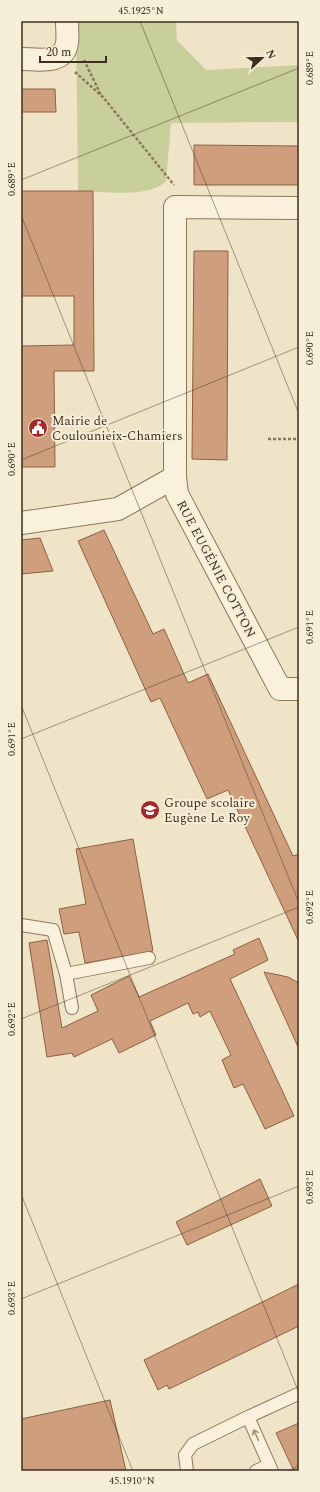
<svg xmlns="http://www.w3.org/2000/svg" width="320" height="1492" viewBox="0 0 320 1492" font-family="Spectral,serif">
	<rect width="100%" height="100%" fill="#f0e4c8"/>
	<!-- green -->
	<path fill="#c9cf9b" d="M 76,21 L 176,21 L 177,40 L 206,70 L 299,65 L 299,122 L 171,123 L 166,181 C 150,199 101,191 78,191 Z"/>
	<!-- building -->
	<g fill="#cf9f7d" stroke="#8d5f41">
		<polygon points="21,89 55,89 56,112 21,112"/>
		<polygon points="194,145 299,146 299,185 194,185"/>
		<polygon points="21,191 93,191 94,371 54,371 55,467 21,467 21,346 74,345 74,296 21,296"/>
		<polygon points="194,251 228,251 227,460 192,459"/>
		<polygon points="104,530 153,634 164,629 188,683 208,674 293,856 299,854 299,942 228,790 207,799 160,698 151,702 78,541"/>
		<polygon points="40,538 53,571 21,574 21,540"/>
		<polygon points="133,839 153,951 85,963 79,932 64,934 59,909 86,904 76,849"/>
		<polygon points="259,938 268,960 230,979 294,1116 265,1129 243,1084 234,1088 222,1060 231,1055 210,1011 200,1017 198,1012 193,1014 188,1003 150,1021 156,1035 119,1053 112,1039 74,1057 72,1053 47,1057 29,943 47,940 62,1028 98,1011 91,995 129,976 139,997 235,954 233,950"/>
		<polygon points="264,972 288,977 299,983 299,1049"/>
		<polygon points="260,1179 272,1206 187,1245 176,1222"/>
		<polygon points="299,1284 299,1326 169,1389 167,1385 158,1390 144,1360"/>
		<polygon points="110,1400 126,1471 21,1471 21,1419"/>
		<polygon points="299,1423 299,1471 294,1471 276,1433"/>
	</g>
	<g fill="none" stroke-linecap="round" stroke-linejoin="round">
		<!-- lane casing -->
		<g stroke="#8d765c" stroke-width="14">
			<g id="lane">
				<polyline points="21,925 53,930 66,974 72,1008"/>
				<polyline points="66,974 149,958"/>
				<polyline points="248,1417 298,1394"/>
				<polyline points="187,1471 185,1455 193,1444 248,1417 272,1471"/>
				<polyline points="256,1471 269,1465"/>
			</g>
		</g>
		<!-- street casing -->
		<g stroke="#8d765c" stroke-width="24">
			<g id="street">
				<path d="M 21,59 C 37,59 64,65 67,43 C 68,37 67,28 67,21"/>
				<polyline points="299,208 175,207 175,477 177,494 280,689 299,689"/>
				<polyline points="21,523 118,509 175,477"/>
			</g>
		</g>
		<!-- path -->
		<g stroke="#8d765c" stroke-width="2.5" stroke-dasharray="3 2" stroke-linecap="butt">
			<polyline points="84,60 101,95"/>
			<polyline points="75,72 103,97 174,185"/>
			<polyline points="268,439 299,439"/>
		</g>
		<!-- lane -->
		<use href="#lane" stroke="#faf1dc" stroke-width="12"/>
		<!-- street -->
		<use href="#street" stroke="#faf1dc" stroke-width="22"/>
	</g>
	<!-- one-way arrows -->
	<defs><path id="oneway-shaft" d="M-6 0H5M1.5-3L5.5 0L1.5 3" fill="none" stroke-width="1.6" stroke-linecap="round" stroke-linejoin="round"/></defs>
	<use stroke="#9c907e" href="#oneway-shaft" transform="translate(256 1435) rotate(-114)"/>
	<!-- ticks -->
	<path fill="none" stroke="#3d2e20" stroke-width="1" stroke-opacity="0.45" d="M 140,21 L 299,414M 21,180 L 299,68M 21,215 L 299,903M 21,460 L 299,347M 21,705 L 299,1393M 21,739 L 299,627M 21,1019 L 299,907M 21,1194 L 133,1471M 21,1299 L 299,1186M 287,1471 L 299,1466"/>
	<!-- icons -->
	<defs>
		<g id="civic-disc" transform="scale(1)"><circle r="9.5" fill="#9e2a2b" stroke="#f7eed8"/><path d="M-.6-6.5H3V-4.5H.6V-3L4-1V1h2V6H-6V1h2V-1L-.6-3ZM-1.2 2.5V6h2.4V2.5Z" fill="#fff"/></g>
		<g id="school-disc" transform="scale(1)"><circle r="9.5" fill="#9e2a2b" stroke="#f7eed8"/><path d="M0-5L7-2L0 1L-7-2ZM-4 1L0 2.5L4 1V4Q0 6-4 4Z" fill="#fff"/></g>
	</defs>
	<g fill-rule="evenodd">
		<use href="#civic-disc" x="38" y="428"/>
		<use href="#school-disc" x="150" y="810"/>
	</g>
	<g text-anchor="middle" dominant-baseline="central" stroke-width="4" stroke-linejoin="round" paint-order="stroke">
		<!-- poi labels -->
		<g font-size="13" fill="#3d2e20" stroke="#f7eed8" text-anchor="start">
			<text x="52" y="421">Mairie de<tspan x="52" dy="15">Coulounieix-Chamiers</tspan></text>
			<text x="164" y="803">Groupe scolaire<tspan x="164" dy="15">Eugène Le Roy</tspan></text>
		</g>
		<!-- street labels -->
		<g font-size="13" fill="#3d2e20" stroke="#f7eed8">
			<text transform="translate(216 569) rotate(62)">RUE EUGÉNIE COTTON</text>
		</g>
	</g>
	<!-- border -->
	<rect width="320" height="1492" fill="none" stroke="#f7eed8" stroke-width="44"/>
	<!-- north arrow -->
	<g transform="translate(262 58) rotate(68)" stroke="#f7eed8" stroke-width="3" paint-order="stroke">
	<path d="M0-3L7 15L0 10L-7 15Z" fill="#3d2e20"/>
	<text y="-6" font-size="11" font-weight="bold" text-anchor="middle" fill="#3d2e20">N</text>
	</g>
	<!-- scale -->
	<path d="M40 56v6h66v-6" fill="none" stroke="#3d2e20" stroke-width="2"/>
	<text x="46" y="56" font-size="12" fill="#3d2e20" stroke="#f7eed8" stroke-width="3" paint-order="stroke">20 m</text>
	<rect x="22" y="22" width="276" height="1448" fill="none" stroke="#3d2e20" stroke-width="1.5"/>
	<g font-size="10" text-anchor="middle" fill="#3d2e20">
		<text x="141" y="14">45.1925°N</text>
		<text transform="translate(309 68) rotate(-90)" y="4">0.689°E</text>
		<text transform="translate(11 179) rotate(-90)" y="4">0.689°E</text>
		<text transform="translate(309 348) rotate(-90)" y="4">0.690°E</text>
		<text transform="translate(11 459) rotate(-90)" y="4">0.690°E</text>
		<text transform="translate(309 627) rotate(-90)" y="4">0.691°E</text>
		<text transform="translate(11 739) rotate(-90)" y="4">0.691°E</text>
		<text transform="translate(309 907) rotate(-90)" y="4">0.692°E</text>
		<text transform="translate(11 1019) rotate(-90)" y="4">0.692°E</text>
		<text transform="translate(309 1187) rotate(-90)" y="4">0.693°E</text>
		<text transform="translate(11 1298) rotate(-90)" y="4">0.693°E</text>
		<text x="132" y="1484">45.1910°N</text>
	</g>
</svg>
